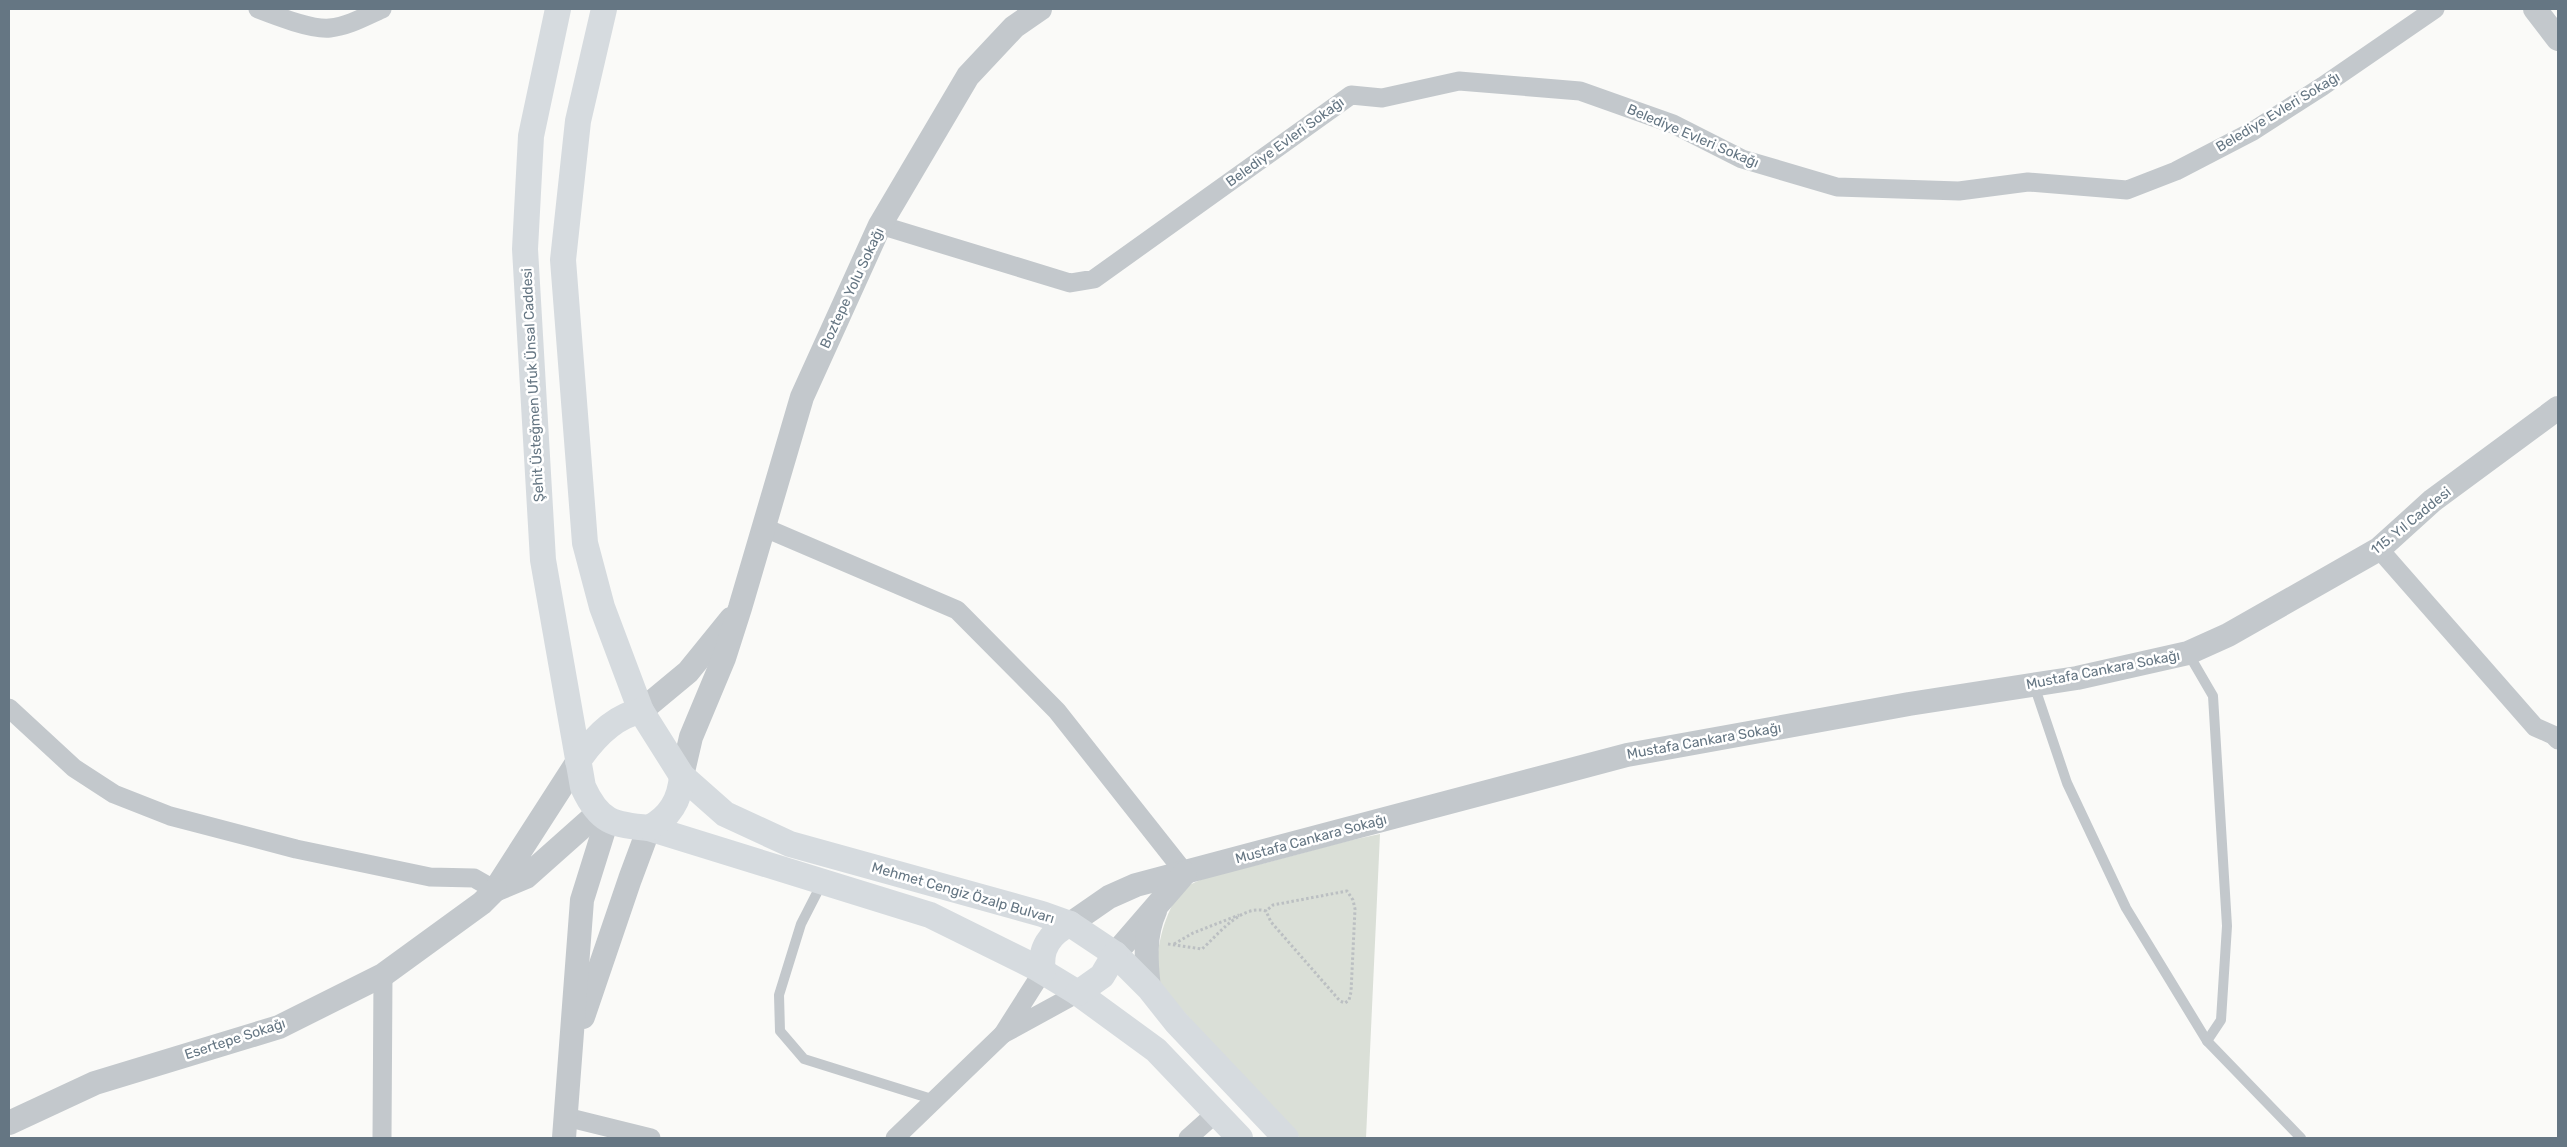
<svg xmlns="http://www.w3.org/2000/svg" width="2567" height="1147" viewBox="0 0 2567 1147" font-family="Rubik,sans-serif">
	<rect width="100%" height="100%" fill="#fafaf8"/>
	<!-- green -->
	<path fill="#dadfd7" d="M 1380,834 L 1366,1138 L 1300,1138 L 1170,997 C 1167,992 1162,987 1160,981 C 1151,958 1167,899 1188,886 C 1203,876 1242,869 1261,864 C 1301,854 1339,842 1380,834 Z"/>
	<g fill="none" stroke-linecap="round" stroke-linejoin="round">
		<!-- path -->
		<g stroke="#bbbfc2" stroke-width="3" stroke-dasharray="2.5 2.5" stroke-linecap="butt">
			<path d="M 1168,944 L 1202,949 C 1219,934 1241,904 1266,911 L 1271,922 L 1340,1001 L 1345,1003 L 1349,1000 L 1351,992 L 1355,909 L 1353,900 L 1347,891 L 1273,905 L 1266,911"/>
			<polyline points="1174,944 1193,933 1239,915"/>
		</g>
		<!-- service -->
		<g stroke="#c3c8cc" stroke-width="10">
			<polyline points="2188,653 2213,696 2227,926 2221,1020 2207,1041"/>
			<polyline points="2034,685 2067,783 2126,908 2207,1041 2301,1138"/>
			<polyline points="822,883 801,924 779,995 780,1031 804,1059 935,1100"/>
		</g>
		<!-- minor -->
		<g stroke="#c3c8cc" stroke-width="19">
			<path d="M 258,9 C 276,16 312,30 330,28 C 349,26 366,16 382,9"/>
			<polyline points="880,225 1070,283 1094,279 1351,95 1382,98 1459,81 1580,91 1673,124 1742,159 1837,187 1959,191 2028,182 2127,190 2176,171 2253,131 2323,86 2435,9"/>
			<polyline points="763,527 957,610 1057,711 1185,873"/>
			<polyline points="2379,549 2535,727 2553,735 2558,740"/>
			<polyline points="9,708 74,768 114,794 170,816 296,849 430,877 474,878 495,890"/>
			<polyline points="1043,971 1003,1034 1078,993"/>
			<polyline points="566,1117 651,1138"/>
			<polyline points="382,1138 383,975"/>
			<polyline points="895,1138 1003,1034"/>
			<polyline points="1188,1138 1216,1113"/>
		</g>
		<!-- tertiary -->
		<g stroke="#c3c8cc" stroke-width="24">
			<polyline points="2535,9 2558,39"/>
			<polyline points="641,711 688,672 731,619"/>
			<polyline points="578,761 495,890 526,877 598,813"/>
			<polyline points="682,776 691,737 724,658 740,608 802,397 880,225 968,76 1014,27 1040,9"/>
			<polyline points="1070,924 1109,897 1136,885 1627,755 1909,704 2077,678 2188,653 2228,635 2379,549 2432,501 2558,408"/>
			<polyline points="1115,954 1185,873"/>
			<path d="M 1149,988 C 1146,962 1144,935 1155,911"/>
			<polyline points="583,1017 630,879 649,828"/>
			<polyline points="9,1123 95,1083 279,1027 383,975 482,903 495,890"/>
			<polyline points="564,1138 582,900 607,820"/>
		</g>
		<!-- secondary -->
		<g stroke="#d6dbdf" stroke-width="26">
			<path d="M 558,9 L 531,136 L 525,249 L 543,560 L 583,787 C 599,822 613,825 649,828 L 930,915 L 1035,967 L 1078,993 L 1156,1050 L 1240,1138"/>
			<polyline points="604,9 578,121 563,260 585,543 602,607 641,711 682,776 725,814 790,844 1042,914 1070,924 1115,954 1149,988 1176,1022 1286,1138"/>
			<path d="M 578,761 C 593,739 614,716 641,711"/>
			<path d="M 649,828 C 670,817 680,800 682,776"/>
			<path d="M 1043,971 C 1039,949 1050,933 1070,924"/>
			<polyline points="1078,993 1102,976 1115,954"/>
		</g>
	</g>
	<g text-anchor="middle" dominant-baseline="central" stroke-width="5" stroke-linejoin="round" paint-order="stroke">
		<!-- street labels -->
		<g font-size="14" fill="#657683" stroke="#fff">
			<text transform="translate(2278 112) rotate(-31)">Belediye Evleri Sokağı</text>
			<text transform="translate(1693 136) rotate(23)">Belediye Evleri Sokağı</text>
			<text transform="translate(1285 142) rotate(-36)">Belediye Evleri Sokağı</text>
			<text transform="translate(852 288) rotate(-65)">Boztepe Yolu Sokağı</text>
			<text transform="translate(533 385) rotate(-93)">Şehit Üsteğmen Ufuk Ünsal Caddesi</text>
			<text transform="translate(2411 521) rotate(-39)">115. Yıl Caddesi</text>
			<text transform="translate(2103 670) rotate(-11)">Mustafa Cankara Sokağı</text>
			<text transform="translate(1704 741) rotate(-10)">Mustafa Cankara Sokağı</text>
			<text transform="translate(1311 839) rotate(-15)">Mustafa Cankara Sokağı</text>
			<text transform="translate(963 893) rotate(16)">Mehmet Cengiz Özalp Bulvarı</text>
			<text transform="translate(235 1039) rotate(-18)">Esertepe Sokağı</text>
		</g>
	</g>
	<!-- border -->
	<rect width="2567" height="1147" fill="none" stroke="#657683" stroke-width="20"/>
</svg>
